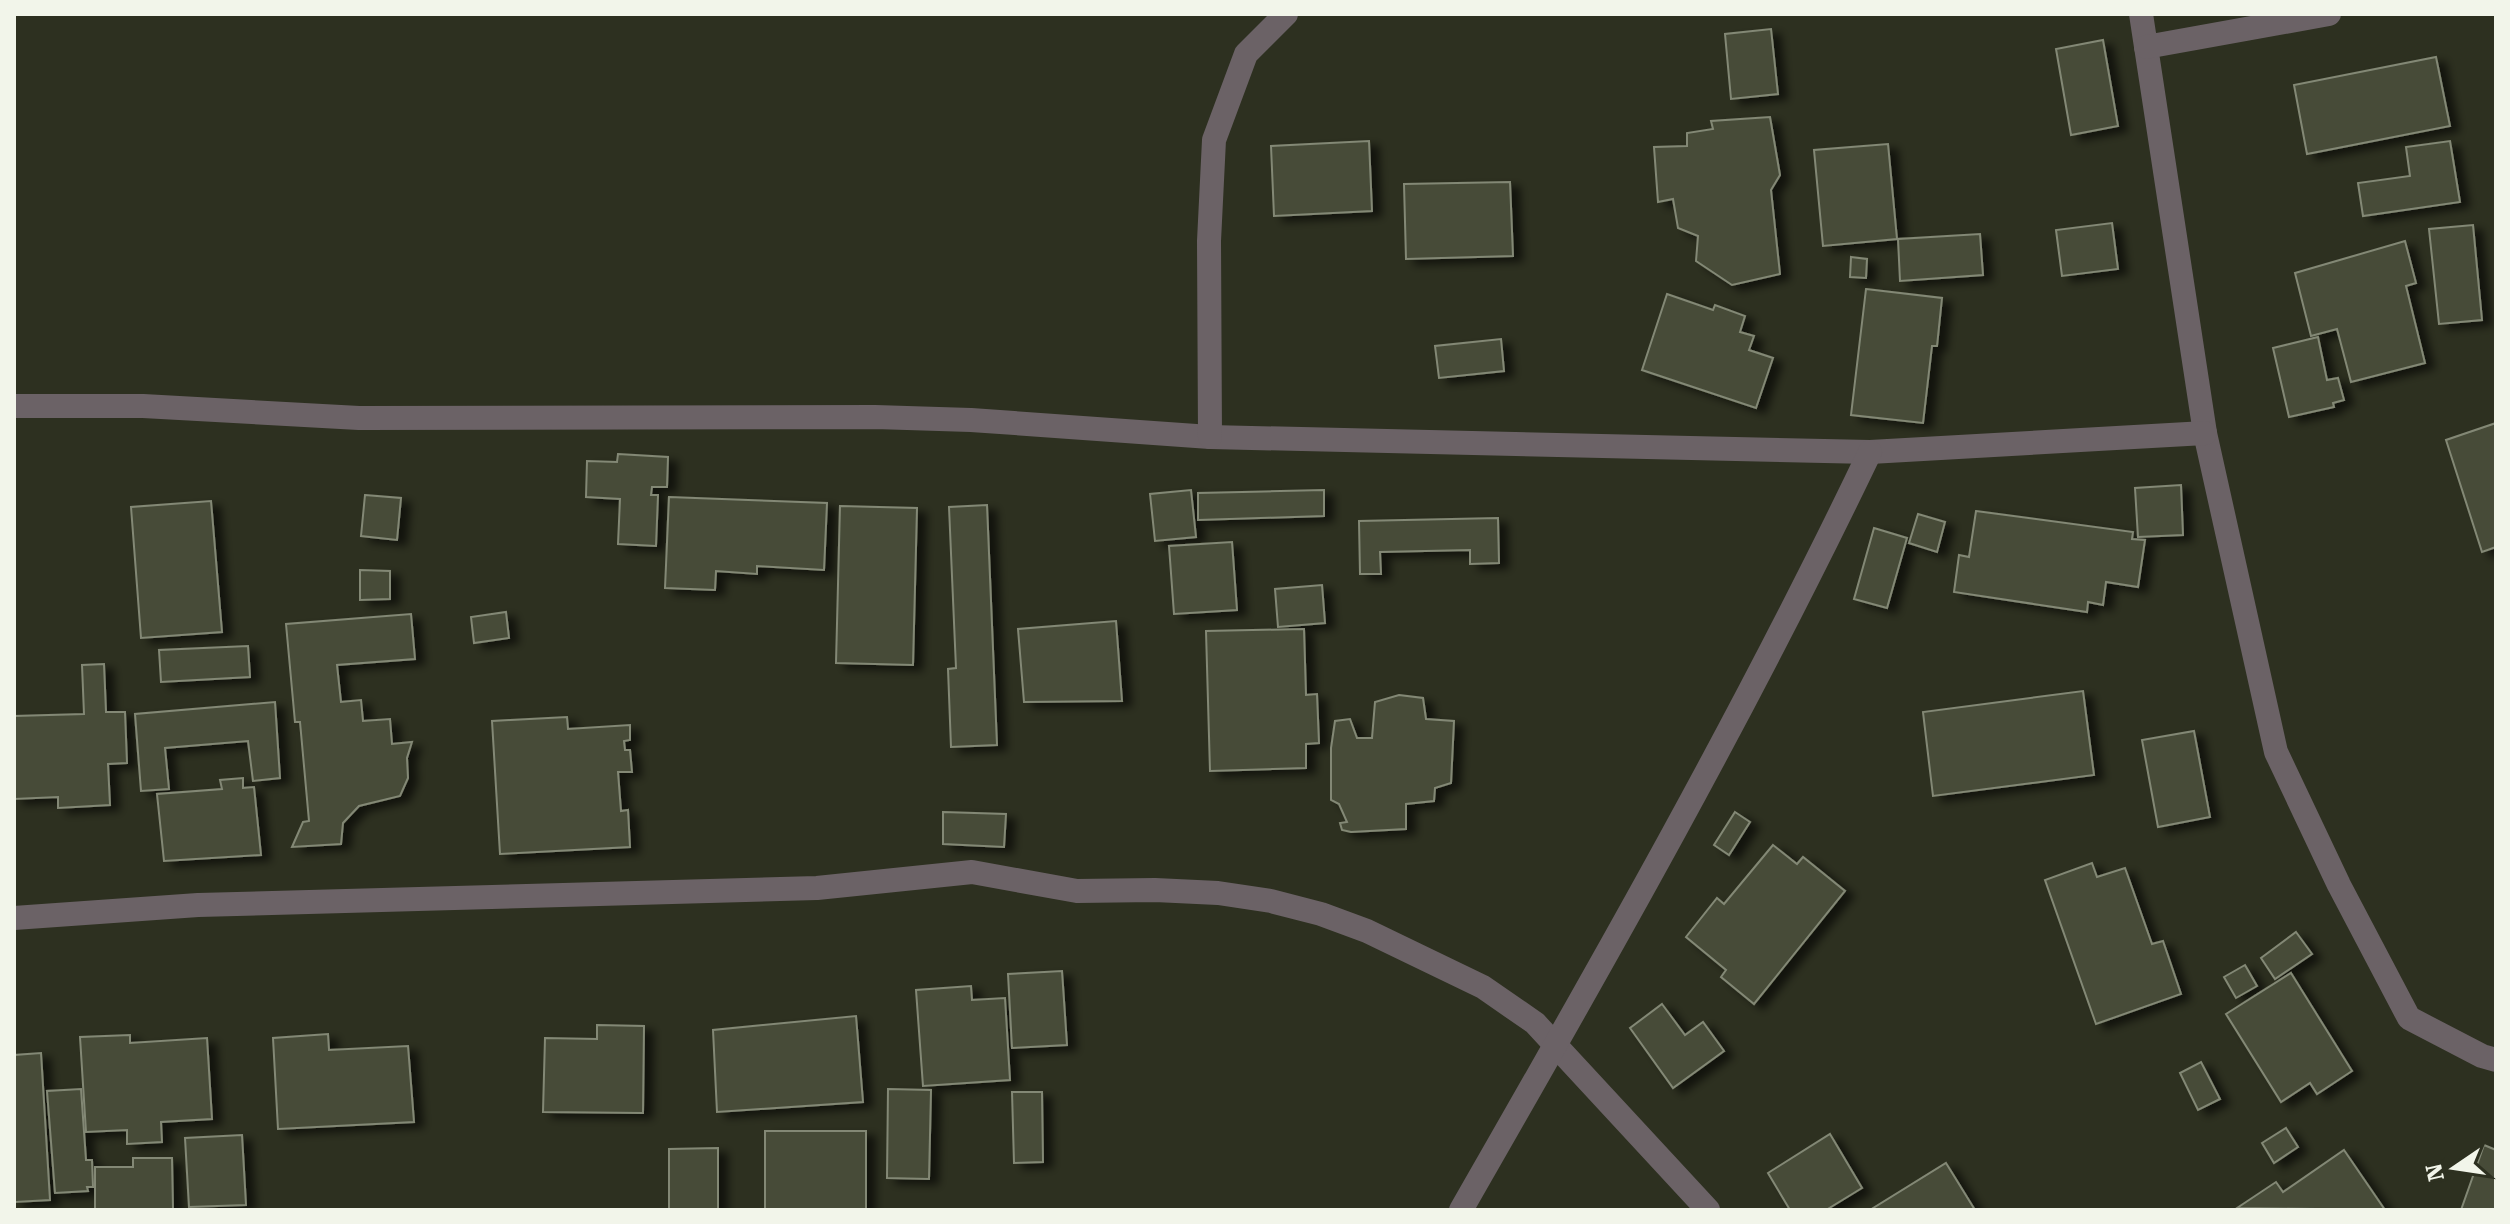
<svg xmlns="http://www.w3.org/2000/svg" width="2510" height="1224" viewBox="0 0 2510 1224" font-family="'Roboto Serif',serif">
	<defs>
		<filter id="shadow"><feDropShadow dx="9" dy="5" stdDeviation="4" flood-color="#0009"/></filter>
	</defs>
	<rect width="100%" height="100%" fill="#2d3020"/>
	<!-- building -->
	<g fill="#464b39" stroke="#838875" stroke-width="2" filter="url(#shadow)">
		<polygon points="1771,29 1778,94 1731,99 1725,34"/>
		<polygon points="2103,40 2118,126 2071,135 2056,49"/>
		<polygon points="2436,57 2450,126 2307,154 2294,85"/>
		<polygon points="1770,117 1780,175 1771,190 1780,274 1732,285 1696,261 1698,236 1678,228 1673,199 1658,202 1654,147 1687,146 1687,133 1713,129 1711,121"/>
		<polygon points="1369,141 1372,211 1274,216 1271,146"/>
		<polygon points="2450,141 2460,202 2363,216 2358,183 2410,176 2406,147"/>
		<polygon points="1888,144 1897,239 1823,246 1814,150"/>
		<polygon points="1510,182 1513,256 1406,259 1404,184"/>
		<polygon points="2112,223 2118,269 2062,276 2056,230"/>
		<polygon points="2473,225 2482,320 2439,324 2429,229"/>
		<polygon points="1980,234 1983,275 1900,281 1898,239"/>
		<polygon points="2405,241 2416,283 2406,286 2425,363 2351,382 2337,329 2311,336 2295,273"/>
		<polygon points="1851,257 1867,259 1866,278 1850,277"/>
		<polygon points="1866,289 1942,298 1937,346 1932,346 1923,423 1851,415"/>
		<polygon points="1667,294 1713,310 1715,305 1745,316 1740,332 1754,336 1749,350 1773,358 1756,408 1642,370"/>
		<polygon points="2318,337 2327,380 2338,378 2344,400 2333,403 2334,407 2289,417 2273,348"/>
		<polygon points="1501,339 1504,371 1439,378 1435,346"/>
		<polygon points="2496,423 2496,547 2482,552 2446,440"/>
		<polygon points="618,454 668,457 667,487 652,487 651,495 658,495 656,546 618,544 620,499 586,497 587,461 617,462"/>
		<polygon points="2181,485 2183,535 2138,537 2135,488"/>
		<polygon points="1191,490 1196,537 1155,541 1150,494"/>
		<polygon points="1324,490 1324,516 1198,520 1198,493"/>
		<polygon points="365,495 401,498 397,540 361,536"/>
		<polygon points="669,497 827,503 824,570 757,566 757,574 716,571 715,590 665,588"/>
		<polygon points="211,501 222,632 141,638 131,507"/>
		<polygon points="987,505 997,745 951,747 948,669 956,668 949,507"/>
		<polygon points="840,506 917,508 913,665 836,663"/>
		<polygon points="1976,511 2133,532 2132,539 2145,540 2138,587 2106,582 2103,605 2088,602 2087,612 1954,592 1959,555 1969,557"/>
		<polygon points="1918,514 1945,522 1937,552 1909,543"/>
		<polygon points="1498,518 1499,563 1470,564 1470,550 1380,552 1381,574 1360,574 1359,521"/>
		<polygon points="1874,528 1907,538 1887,608 1854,599"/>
		<polygon points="1232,542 1237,610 1174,614 1169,546"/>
		<polygon points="360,570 390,571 390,599 360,600"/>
		<polygon points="1322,585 1325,623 1278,627 1275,589"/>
		<polygon points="506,612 509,638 474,643 471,617"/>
		<polygon points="411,614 415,659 337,665 341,702 361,700 363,721 390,719 392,744 412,742 407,758 408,778 400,796 359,806 343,823 341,844 292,847 303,822 309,821 300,722 295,722 286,624"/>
		<polygon points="1116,621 1122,701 1024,702 1018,629"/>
		<polygon points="1304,629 1306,695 1317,694 1319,743 1306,744 1306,768 1210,771 1206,631"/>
		<polygon points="248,646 250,677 161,682 159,650"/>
		<polygon points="104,664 106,712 125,712 127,763 108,764 110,805 58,808 58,797 14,799 14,716 84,714 82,665"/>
		<polygon points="2083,691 2094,775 1933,796 1923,712"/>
		<polygon points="1399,695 1423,698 1426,719 1454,721 1451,783 1435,788 1434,801 1406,804 1406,829 1351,832 1342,830 1340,823 1347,822 1339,804 1331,800 1331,748 1335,721 1350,719 1357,738 1372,738 1375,702"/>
		<polygon points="275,702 280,778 253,781 248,741 165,748 169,789 141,791 135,714"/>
		<polygon points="567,717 568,729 630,725 630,740 624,741 625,750 630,750 632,772 618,772 621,811 628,810 630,847 500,854 492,721"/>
		<polygon points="2194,731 2210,817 2158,827 2142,740"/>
		<polygon points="243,778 243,788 254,787 261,855 164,861 157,794 222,789 220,780"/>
		<polygon points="943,812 1006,814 1004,847 943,844"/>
		<polygon points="1735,812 1750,822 1729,855 1714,845"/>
		<polygon points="1773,845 1797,864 1803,857 1845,891 1754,1004 1721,977 1726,970 1686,937 1717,898 1724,904"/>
		<polygon points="2092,863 2097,877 2125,868 2152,944 2163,941 2181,994 2096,1024 2045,880"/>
		<polygon points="2296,932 2312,954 2275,979 2261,958"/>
		<polygon points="2245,965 2257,986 2236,998 2224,977"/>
		<polygon points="1062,971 1067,1045 1012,1048 1008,974"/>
		<polygon points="2291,973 2352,1071 2317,1094 2310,1083 2281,1102 2226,1014"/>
		<polygon points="971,986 972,1000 1005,998 1010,1080 923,1086 916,990"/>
		<polygon points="1662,1004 1685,1035 1703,1022 1724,1051 1673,1088 1630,1028"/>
		<polygon points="856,1016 863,1102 717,1112 713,1030"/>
		<polygon points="597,1025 644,1026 643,1113 543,1112 545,1038 597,1039"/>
		<polygon points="328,1034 329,1050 408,1046 414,1122 278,1129 273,1038"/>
		<polygon points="130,1035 130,1043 207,1038 212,1119 161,1122 162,1142 127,1144 127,1130 86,1132 80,1037"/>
		<polygon points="41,1053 50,1200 15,1202 14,1055"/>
		<polygon points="2201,1062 2220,1099 2198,1110 2180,1073"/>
		<polygon points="81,1089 86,1160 92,1160 93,1187 87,1187 88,1191 55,1193 47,1091"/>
		<polygon points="888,1089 931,1090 929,1179 887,1178"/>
		<polygon points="1012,1092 1042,1092 1043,1162 1014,1163"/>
		<polygon points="2286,1128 2298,1147 2274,1163 2262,1143"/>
		<rect x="765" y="1131" width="101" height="79"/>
		<polygon points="1830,1134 1862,1188 1826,1210 1790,1210 1768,1173"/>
		<polygon points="242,1135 246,1205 189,1207 185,1138"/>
		<polygon points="2484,1145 2496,1150 2496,1210 2461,1210"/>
		<polygon points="718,1148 718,1210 669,1210 669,1149"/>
		<polygon points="2344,1150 2385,1210 2237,1208 2276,1182 2283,1192"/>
		<polygon points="133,1158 172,1158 173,1209 95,1210 95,1167 133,1167"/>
		<polygon points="1946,1163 1975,1210 1870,1210"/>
	</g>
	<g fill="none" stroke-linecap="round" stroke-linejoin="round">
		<!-- street -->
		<g stroke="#6b6266" stroke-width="24">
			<polyline points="2141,14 2205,433 2276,752 2339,885 2409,1018 2482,1056 2496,1060"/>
			<polyline points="2146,47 2329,14"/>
			<polyline points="14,406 143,406 359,418 875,417 971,420 1210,437 1870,452 2205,433"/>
			<polyline points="1210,437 1209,241 1214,140 1246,54 1286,14"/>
			<polyline points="14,918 198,905 817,888 972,872 1077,891 1155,890 1218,893 1271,901 1321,914 1367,931 1483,987 1535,1023 1708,1210"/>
			<path d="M 1461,1210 C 1604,961 1746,711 1870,452"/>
		</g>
	</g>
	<!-- border -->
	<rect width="2510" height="1224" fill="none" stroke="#f2f5ea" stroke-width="32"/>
	<!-- north arrow -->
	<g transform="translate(2454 1168) rotate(257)" stroke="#2d3020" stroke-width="6" paint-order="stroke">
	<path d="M0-6L14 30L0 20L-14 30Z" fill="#f2f5ea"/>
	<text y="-12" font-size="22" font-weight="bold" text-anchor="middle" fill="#f2f5ea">N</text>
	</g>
</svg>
